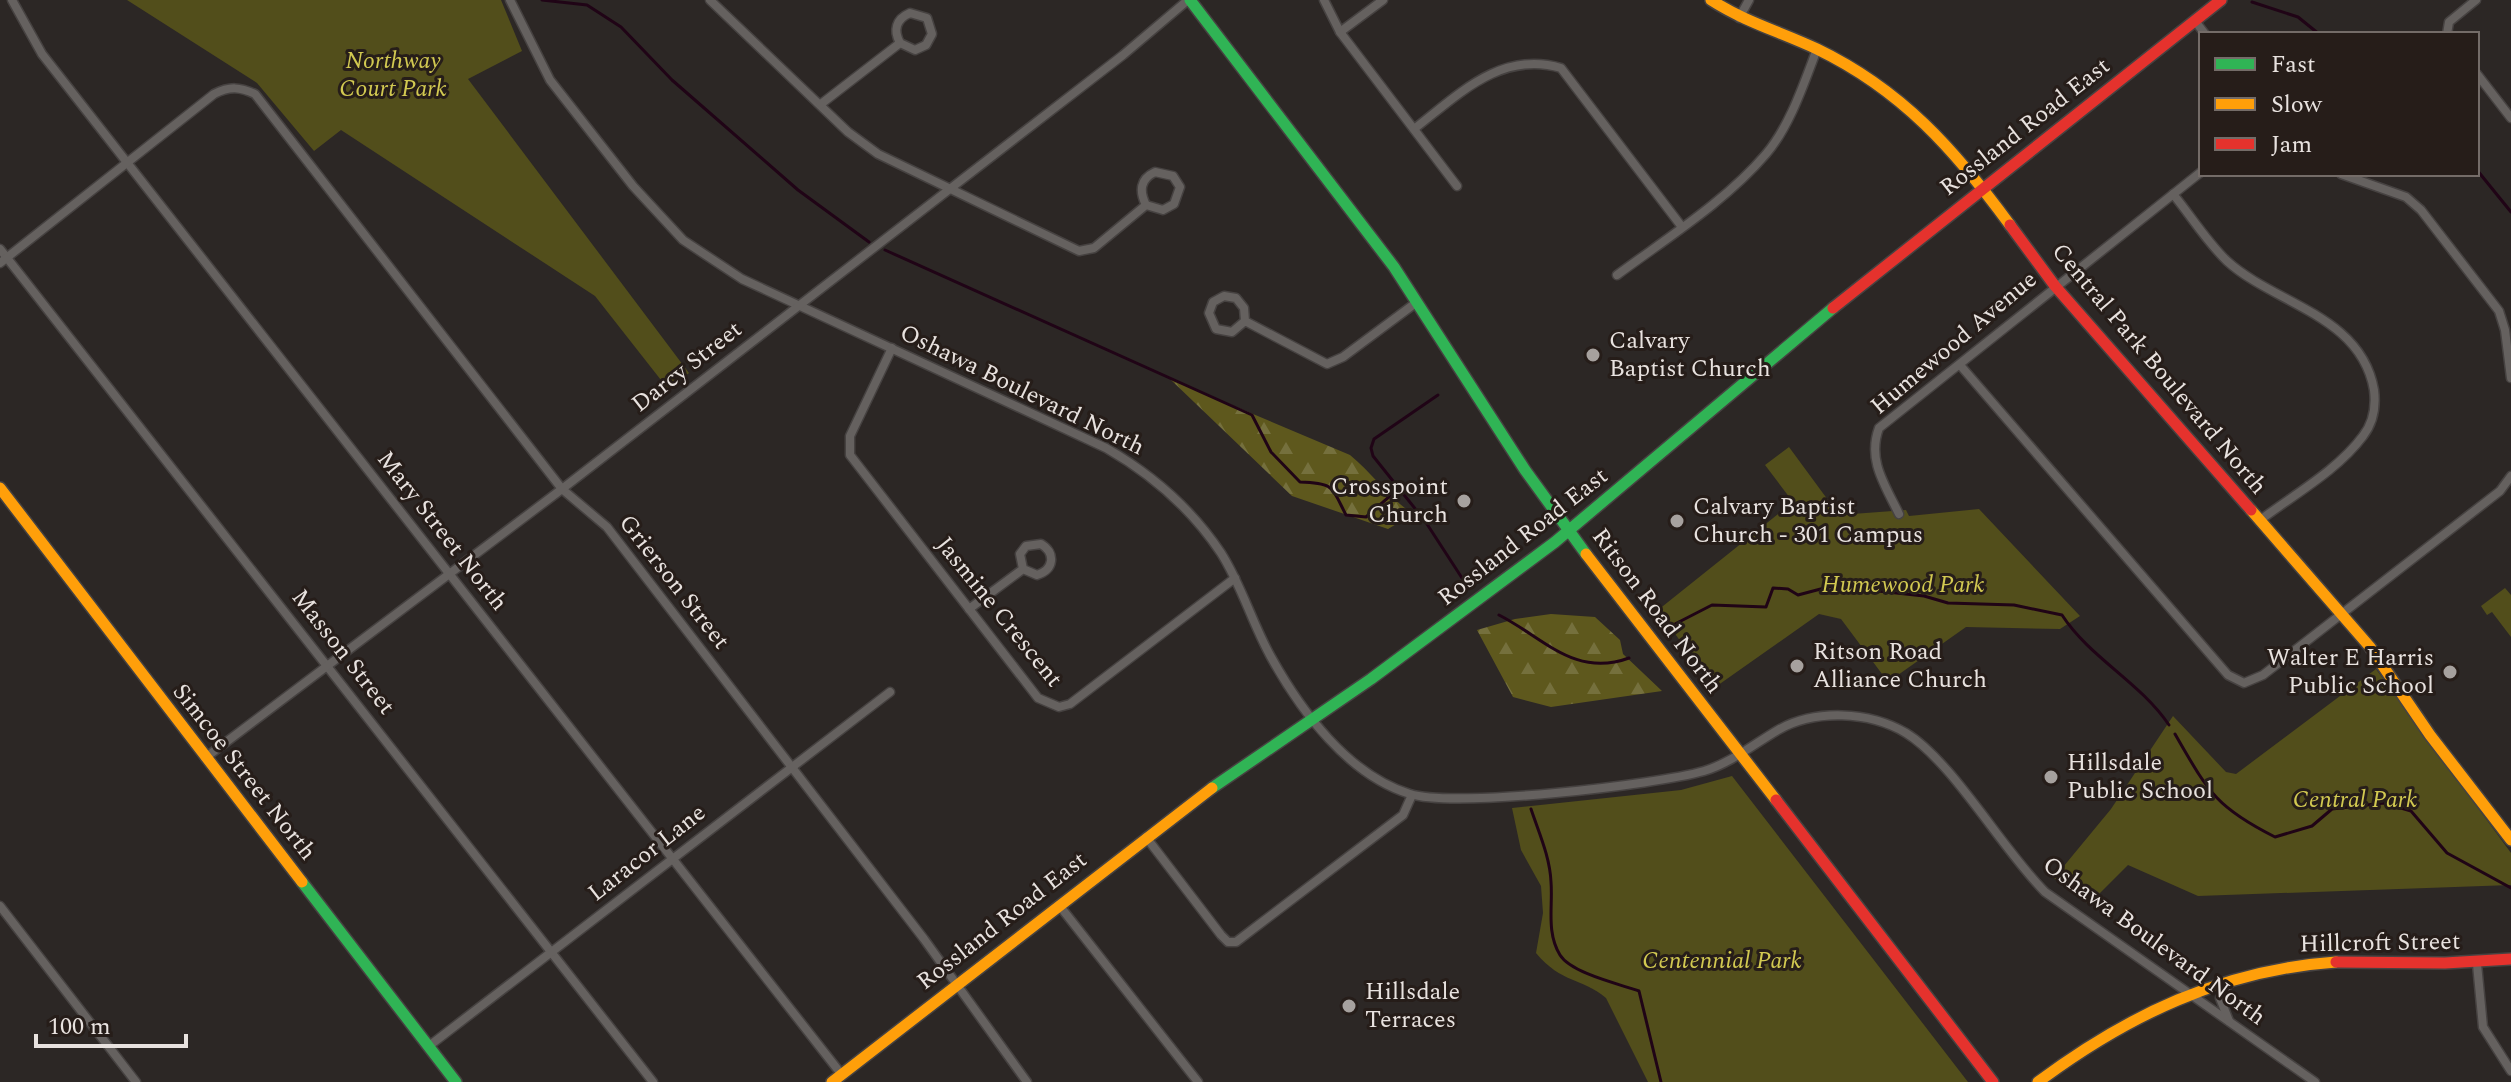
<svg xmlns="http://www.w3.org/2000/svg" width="2511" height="1082" viewBox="0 0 2511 1082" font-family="Spectral,serif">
	<defs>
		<pattern id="forest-firs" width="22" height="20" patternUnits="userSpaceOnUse" patternTransform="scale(2)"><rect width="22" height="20" fill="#5e581d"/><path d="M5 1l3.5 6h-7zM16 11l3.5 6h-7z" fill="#75703d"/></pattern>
	</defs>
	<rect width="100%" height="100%" fill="#2c2725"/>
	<!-- forest -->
	<g fill="url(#forest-firs)">
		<path d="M 1170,379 L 1350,455 C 1372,473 1389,498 1413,514 L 1388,529 L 1292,496 Z"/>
		<polygon points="1551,614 1595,617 1620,640 1623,654 1662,691 1551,707 1513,697 1477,630 1515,619"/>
	</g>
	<!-- park -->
	<g fill="#524e1b">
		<polygon points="127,0 501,0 522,51 468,79 689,373 668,389 595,296 341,130 314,151 257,83"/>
		<polygon points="1789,447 1839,515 1906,510 1909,516 1979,509 2080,616 2060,629 1966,627 1888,682 1841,619 1819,614 1714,688 1658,610 1793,502 1765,465"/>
		<polygon points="2505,588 2511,595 2511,637 2492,612 2487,615 2481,606"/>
		<polygon points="2376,669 2511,853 2511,885 2198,896 2128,865 2089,904 2054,878 2111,809 2173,716 2226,772 2236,774"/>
		<path d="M 1732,776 L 1968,1082 L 1648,1082 L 1606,998 C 1581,977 1562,984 1536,953 L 1543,913 L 1541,886 L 1521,850 L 1512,808 L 1681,790 Z"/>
	</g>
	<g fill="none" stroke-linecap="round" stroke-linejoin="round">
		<!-- stream -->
		<g stroke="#200416" stroke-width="3">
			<polyline points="542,0 587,5 621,27 672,80 798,190 869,242"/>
			<polyline points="2252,2 2298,17 2319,34"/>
			<polyline points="2477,170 2511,212"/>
			<path d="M 885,250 L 1252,415 L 1271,452 L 1300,482 C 1334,483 1331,486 1346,515 L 1366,517 L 1398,489"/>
			<polyline points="1438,395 1374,439 1371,448 1373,456 1425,521 1462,578"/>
			<path d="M 1499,615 C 1544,638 1575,678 1629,658"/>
			<path d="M 1675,624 L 1712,605 L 1766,607 L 1773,588 L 1788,589 L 1798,595 L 1832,586 L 1924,596 L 1948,603 L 2014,605 L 2062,615 C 2090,658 2140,682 2169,725"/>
			<path d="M 2175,734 C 2208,791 2215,807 2275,837 L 2312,826 L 2332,809 L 2384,803 L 2411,811 L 2447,853 L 2511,888"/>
			<path d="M 1531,809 C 1539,833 1550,857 1551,882 C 1553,906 1546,932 1560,955 C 1571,973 1619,984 1639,991 L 1661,1082"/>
		</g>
		<!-- street casing -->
		<g stroke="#464241" stroke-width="11">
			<g id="street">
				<polyline points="12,0 42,54 842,1075"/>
				<path d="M 510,0 L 550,80 L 633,186 L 683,240 L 742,279 L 1106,448 C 1153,475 1191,508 1221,553 C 1242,586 1252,623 1271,657 C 1301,711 1348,775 1410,794 C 1455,808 1655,785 1704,771 C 1731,763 1754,744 1778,730 C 1815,709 1869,711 1906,733 C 1952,761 2002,849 2045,892 L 2315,1082"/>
				<path d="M 710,0 L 848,132 L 878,154 L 1079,251 L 1094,248 L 1146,205 L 1163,210 L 1174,204 L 1180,187 L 1173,176 L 1155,172 C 1140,179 1139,191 1146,205"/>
				<polyline points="1324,0 1340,32 1457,186"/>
				<polyline points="1739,18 1749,0"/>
				<polyline points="2195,21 2205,34"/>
				<polyline points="1340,32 1383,0"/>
				<polyline points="2447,34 2449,22 2476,0"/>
				<polyline points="2477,74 2511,118"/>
				<path d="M 821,104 L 900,43 L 915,50 L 926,45 L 932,34 L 927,18 L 910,13 C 896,19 893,30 900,43"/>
				<path d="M 1414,129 C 1458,95 1501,50 1561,68 L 1682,227"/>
				<polyline points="2341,174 2406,197 2421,210 2499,311 2505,330 2511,378"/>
				<path d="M 2173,194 C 2191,216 2207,242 2227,261 C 2274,304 2361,315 2374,390 C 2376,406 2374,422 2363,436 C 2337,471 2293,495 2259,521"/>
				<polyline points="0,249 653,1082"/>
				<path d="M 0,263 L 214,94 C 230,86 240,87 255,94 L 562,489 L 607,527 L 924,939 L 1027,1082"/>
				<path d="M 1617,275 C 1667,238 1726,201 1766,154 C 1790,126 1804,83 1817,49"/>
				<polyline points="1245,321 1232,332 1216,329 1209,313 1213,302 1224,296 1236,298 1244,308 1245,321 1327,364 1343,357 1417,302"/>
				<polyline points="892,348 850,436 850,455 1038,698 1059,707 1070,704 1235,578"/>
				<polyline points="1960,365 2228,675 2244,683 2263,675 2500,491 2511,476"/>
				<path d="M 1899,514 C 1885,485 1867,460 1879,428 L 2201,172"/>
				<path d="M 969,609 L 1023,569 L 1037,575 C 1054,570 1056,553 1041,544 L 1026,546 L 1020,554 L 1023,569"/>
				<polyline points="205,758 562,489 1123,55 1188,0"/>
				<polyline points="1146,837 1221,935 1228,942 1236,942 1403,815 1412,795"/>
				<polyline points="1059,905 1198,1082"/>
				<polyline points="0,906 136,1082"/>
				<polyline points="2477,964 2483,1027 2511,1071"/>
				<polyline points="2229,1021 2220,998 2231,980"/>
				<polyline points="429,1046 890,692"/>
			</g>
		</g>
		<!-- fast casing -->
		<g stroke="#464241" stroke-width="14">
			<g id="fast">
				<polyline points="1190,0 1394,267 1525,470 1586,554"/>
				<polyline points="1212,788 1371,679 1555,542 1833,308"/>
				<polyline points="302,882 456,1082"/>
			</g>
		</g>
		<!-- slow casing -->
		<g stroke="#464241" stroke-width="14">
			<g id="slow">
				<path d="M 1711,0 C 1745,22 1781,32 1817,49 C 1902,90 1955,150 2010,225"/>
				<polyline points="0,488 302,882"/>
				<polyline points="2251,510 2370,647 2430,735 2511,840"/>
				<polyline points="1586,554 1776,800"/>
				<polyline points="832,1082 1212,788"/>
				<path d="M 2038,1082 C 2128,1015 2222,970 2336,962"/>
			</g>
		</g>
		<!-- jam casing -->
		<g stroke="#464241" stroke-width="14">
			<g id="jam">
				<polyline points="2010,225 2055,286 2251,510"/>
				<polyline points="1833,308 2221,0"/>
				<polyline points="1776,800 1993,1082"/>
				<polyline points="2336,962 2445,963 2511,959"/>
			</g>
		</g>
		<!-- street -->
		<use href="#street" stroke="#65615f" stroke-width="8"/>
		<!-- fast -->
		<use href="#fast" stroke="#30b455" stroke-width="11"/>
		<!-- slow -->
		<use href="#slow" stroke="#ff9f0a" stroke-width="11"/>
		<!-- jam -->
		<use href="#jam" stroke="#e5322d" stroke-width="11"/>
	</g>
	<!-- markers -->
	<g fill="#a6a19e" stroke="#261d19" stroke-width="3">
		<circle cx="1593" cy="355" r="8"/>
		<circle cx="1464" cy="501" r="8"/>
		<circle cx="1677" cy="521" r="8"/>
		<circle cx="1797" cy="666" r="8"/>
		<circle cx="2450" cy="672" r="8"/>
		<circle cx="2051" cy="777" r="8"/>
		<circle cx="1349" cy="1006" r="8"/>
	</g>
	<g text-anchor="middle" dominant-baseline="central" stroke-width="6" stroke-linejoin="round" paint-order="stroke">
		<!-- park labels -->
		<g font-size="24" font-style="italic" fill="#d2c951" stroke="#261d19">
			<text x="393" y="61">Northway<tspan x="393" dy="28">Court Park</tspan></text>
			<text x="1903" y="585">Humewood Park</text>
			<text x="2355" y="800">Central Park</text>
			<text x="1722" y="961">Centennial Park</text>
		</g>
		<!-- street labels -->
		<g font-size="24" fill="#e8e2df" stroke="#261d19">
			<text transform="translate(2025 127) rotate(-38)">Rossland Road East</text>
			<text transform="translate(1954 343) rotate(-40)">Humewood Avenue</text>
			<text transform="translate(687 367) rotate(-38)">Darcy Street</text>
			<text transform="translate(2159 369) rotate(50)">Central Park Boulevard North</text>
			<text transform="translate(1022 390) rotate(26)">Oshawa Boulevard North</text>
			<text transform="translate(442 531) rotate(52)">Mary Street North</text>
			<text transform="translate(1523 537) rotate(-38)">Rossland Road East</text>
			<text transform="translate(674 582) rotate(52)">Grierson Street</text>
			<text transform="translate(1657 611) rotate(53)">Ritson Road North</text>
			<text transform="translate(999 612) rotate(51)">Jasmine Crescent</text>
			<text transform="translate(343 652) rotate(52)">Masson Street</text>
			<text transform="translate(244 772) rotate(52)">Simcoe Street North</text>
			<text transform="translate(647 853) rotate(-38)">Laracor Lane</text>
			<text transform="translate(1002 921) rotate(-38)">Rossland Road East</text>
			<text transform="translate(2154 941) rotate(36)">Oshawa Boulevard North</text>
			<text transform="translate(2380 943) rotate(-1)">Hillcroft Street</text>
		</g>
		<!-- poi labels -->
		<g font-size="24" fill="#e8e2df" stroke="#261d19" text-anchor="start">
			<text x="1609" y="341">Calvary<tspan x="1609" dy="28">Baptist Church</tspan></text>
			<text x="1448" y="487" text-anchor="end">Crosspoint<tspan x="1448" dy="28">Church</tspan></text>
			<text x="1693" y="507">Calvary Baptist<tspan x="1693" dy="28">Church - 301 Campus</tspan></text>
			<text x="1813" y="652">Ritson Road<tspan x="1813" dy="28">Alliance Church</tspan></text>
			<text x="2434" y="658" text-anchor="end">Walter E Harris<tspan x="2434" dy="28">Public School</tspan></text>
			<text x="2067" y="763">Hillsdale<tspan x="2067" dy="28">Public School</tspan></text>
			<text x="1365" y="992">Hillsdale<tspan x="1365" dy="28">Terraces</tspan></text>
		</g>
	</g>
	<!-- legend -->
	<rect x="2199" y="32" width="280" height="144" fill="#261d19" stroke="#746c68" stroke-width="2"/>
	<rect x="2215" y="58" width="40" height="12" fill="#30b455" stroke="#746c68" stroke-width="2"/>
	<text x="2271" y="72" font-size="24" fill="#e8e2df">Fast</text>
	<rect x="2215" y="98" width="40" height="12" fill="#ff9f0a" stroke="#746c68" stroke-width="2"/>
	<text x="2271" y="112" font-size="24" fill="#e8e2df">Slow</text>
	<rect x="2215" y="138" width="40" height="12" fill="#e5322d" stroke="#746c68" stroke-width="2"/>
	<text x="2271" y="152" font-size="24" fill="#e8e2df">Jam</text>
	<!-- scale -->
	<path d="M36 1034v12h150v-12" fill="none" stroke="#e8e2df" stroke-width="4"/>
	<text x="48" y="1034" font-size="24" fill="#e8e2df" stroke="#261d19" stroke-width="6" paint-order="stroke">100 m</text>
</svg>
